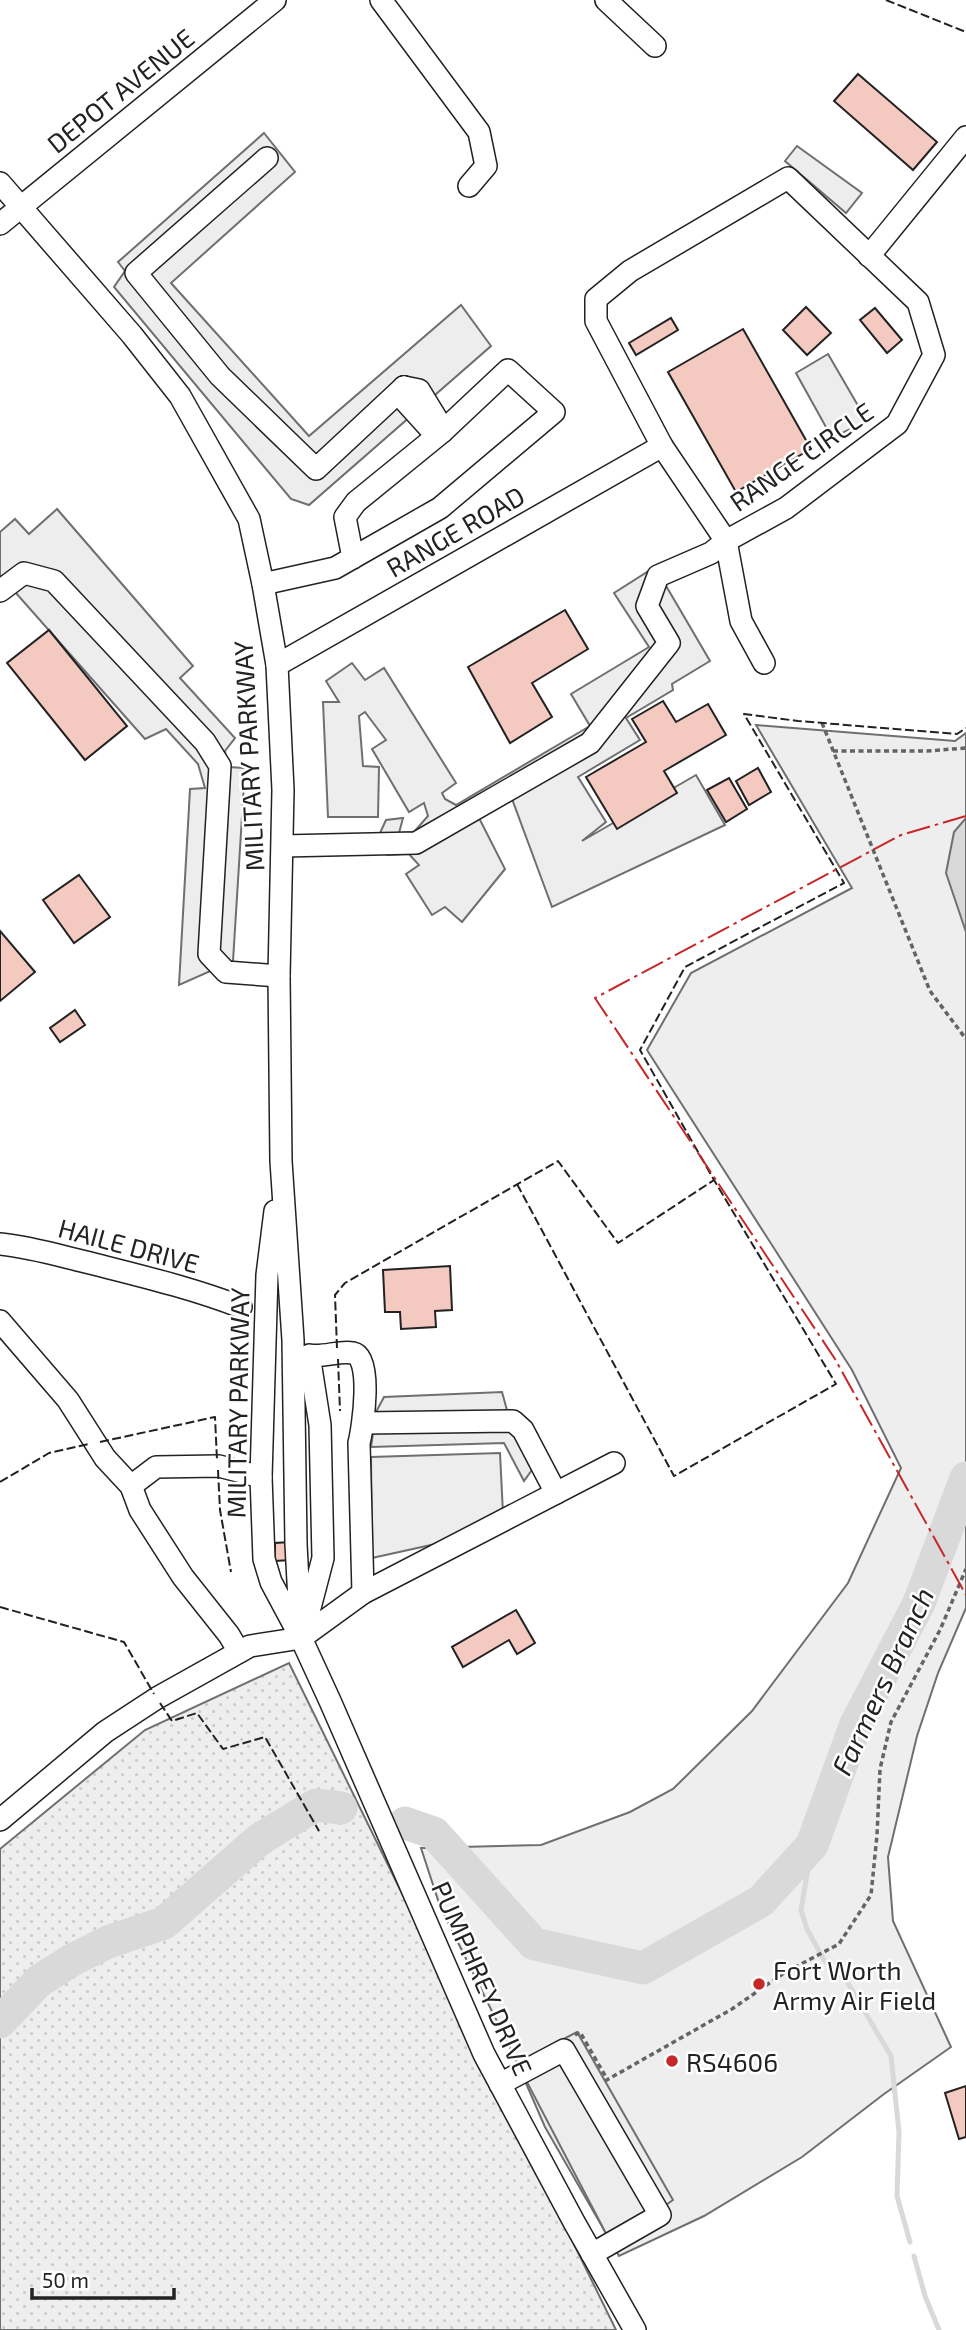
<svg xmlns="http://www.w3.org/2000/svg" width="966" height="2330" viewBox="0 0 966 2330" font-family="'Exo 2',sans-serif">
	<defs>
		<pattern id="grass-dots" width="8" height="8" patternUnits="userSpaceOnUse" patternTransform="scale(1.75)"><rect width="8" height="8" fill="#eee"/><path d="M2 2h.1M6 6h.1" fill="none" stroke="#ccc" stroke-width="1.8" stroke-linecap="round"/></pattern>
	</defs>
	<rect width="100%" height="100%" fill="#fff"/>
	<!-- grass -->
	<polygon fill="url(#grass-dots)" stroke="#6f6f6f" stroke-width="2" points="289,1663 616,2330 0,2330 0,1849 145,1730"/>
	<!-- green -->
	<polygon fill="#eee" stroke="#6f6f6f" stroke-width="2" points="756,725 955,741 966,733 966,1608 938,1673 917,1736 888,1857 893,1921 951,2047 884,2094 802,2157 704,2216 619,2256 545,2127 515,2058 440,1906 421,1848 541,1845 630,1812 673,1789 752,1711 848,1583 901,1468 852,1370 647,1050 691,973 852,888"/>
	<!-- parking -->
	<g fill="#ededed" stroke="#6f6f6f" stroke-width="2">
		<polygon points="264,133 295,172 171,283 309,436 461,305 491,346 309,505 291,499 114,287 125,271 118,262"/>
		<polygon points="797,146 862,193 846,213 785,161"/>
		<polygon points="828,354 867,421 832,438 796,373"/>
		<polygon points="57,509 193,666 180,678 235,738 225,751 228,767 245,768 233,961 179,985 190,789 205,788 198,764 166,729 145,739 0,575 0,532 15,519 29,534"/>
		<polygon points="655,567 710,661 672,684 673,690 626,718 640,740 578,777 606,822 582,841 696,775 725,825 552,907 512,799 478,816 505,869 462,922 445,907 432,915 406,874 419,865 409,854 387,855 380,833 386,820 403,818 399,833 414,832 428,816 424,803 409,812 372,749 386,740 365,712 359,716 363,766 379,767 378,817 328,817 323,702 339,702 326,681 352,663 365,680 384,668 456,783 442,793 445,799 456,805 590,726 571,694 649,647 614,593"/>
		<polygon points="502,1392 513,1432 534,1467 524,1481 504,1443 371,1447 376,1412 384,1397"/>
		<polygon points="500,1453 503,1514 449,1541 372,1558 371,1457"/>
		<polygon points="577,2032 673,2200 611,2243 517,2063"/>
	</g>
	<!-- water -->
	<polygon fill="#d9d9d9" stroke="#6f6f6f" stroke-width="2" points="966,818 966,932 946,873 954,832"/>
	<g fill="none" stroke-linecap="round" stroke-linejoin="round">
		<!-- stream -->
		<g stroke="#d9d9d9" stroke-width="5">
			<polyline points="812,1845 801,1910 807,1929 824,1960 846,1980 891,2056 899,2132 897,2196 910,2242"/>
			<polyline points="914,2256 925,2296 939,2330"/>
		</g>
		<!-- river -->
		<g stroke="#d9d9d9" stroke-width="33">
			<polyline points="405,1823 434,1833 534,1944 643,1968 761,1901 812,1845 856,1724 919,1603 966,1478"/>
			<polyline points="0,2022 39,1981 72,1960 108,1942 164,1923 260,1839 316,1805 341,1808"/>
		</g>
	</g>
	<!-- building -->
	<g fill="#f3c9c0" stroke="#222" stroke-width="2">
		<polygon points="858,74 937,142 913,170 834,101"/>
		<polygon points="806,307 831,333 807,355 783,330"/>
		<polygon points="875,308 902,340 887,353 860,320"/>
		<polygon points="671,318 678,330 636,355 629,343"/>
		<polygon points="743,329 811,449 736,492 668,372"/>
		<polygon points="565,610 588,649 532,683 552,717 510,743 468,667"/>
		<polygon points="49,630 127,726 85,760 7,663"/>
		<polygon points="663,701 676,722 708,704 726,735 664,771 677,793 617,829 586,777 646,742 632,719"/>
		<polygon points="758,768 771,792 749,805 736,781"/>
		<polygon points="729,778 747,809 726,822 707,790"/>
		<polygon points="79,875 110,917 74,943 43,900"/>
		<polygon points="0,931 35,972 0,1001"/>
		<polygon points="75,1010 85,1025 60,1042 50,1028"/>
		<polygon points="450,1266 452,1310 435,1311 436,1327 401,1329 400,1312 385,1312 383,1270"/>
		<polygon points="290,1542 291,1560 275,1561 275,1543"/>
		<polygon points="516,1610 535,1643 517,1654 509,1640 463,1667 452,1647"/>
		<polygon points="966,2086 966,2137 959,2139 945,2093"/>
	</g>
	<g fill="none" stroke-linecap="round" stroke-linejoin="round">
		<!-- minor casing -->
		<g stroke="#222" stroke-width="24">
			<g id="minor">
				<polyline points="381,0 479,132 486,166 469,186"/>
				<polyline points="606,0 655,46"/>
				<polyline points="267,158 136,273 220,376 316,469 404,387"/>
				<polygon points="788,178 918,302 934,355 897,424 786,508 726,541 662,446 596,321 596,299 630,271"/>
				<polyline points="0,183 132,335 180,396 249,519 263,584 277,665 283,790 279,976 281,1161 293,1340 296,1544 301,1638"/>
				<polyline points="0,224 275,0"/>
				<polyline points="869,256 966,137"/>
				<polyline points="404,387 404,400 433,432 442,432"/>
				<polyline points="404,387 419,390 441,426"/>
				<polyline points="263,584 335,568 440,508 554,412 508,370 442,432 356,502 345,517 353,558"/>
				<polyline points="0,591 24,573 54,581 205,742 220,766 209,954 226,972 279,976"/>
				<polyline points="277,665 662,446"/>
				<polyline points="283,846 416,843 590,743 669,643 647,606 658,576 711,553 726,541 741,621 764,663"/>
				<polyline points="275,1211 267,1275 261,1477 264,1559 271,1582 301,1638 330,1701 484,2054 574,2222 635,2330"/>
				<path d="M 0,1244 C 31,1247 60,1256 90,1263 C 141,1276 192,1288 241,1307"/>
				<polyline points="0,1321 68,1400 105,1458 131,1486 140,1510 183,1577 229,1635 239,1652"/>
				<polyline points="364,1423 513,1421 523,1430 556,1493"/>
				<polyline points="131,1486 156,1467 219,1466 261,1477"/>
				<path d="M 306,1623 L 323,1558 L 320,1425 L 309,1355 C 324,1358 339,1350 353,1353 C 373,1357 363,1427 359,1443 L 363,1593"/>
				<polyline points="0,1820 105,1732 157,1698 250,1646 301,1638 363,1593 614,1463"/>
				<polyline points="500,2084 564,2050 660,2215 592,2254"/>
			</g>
		</g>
		<!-- path -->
		<g stroke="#646464" stroke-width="3.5" stroke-dasharray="5 3.5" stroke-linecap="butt">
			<polyline points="822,723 930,991 966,1039"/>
			<polyline points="833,751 927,751 966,748"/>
			<polyline points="575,2035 580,2032 607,2079"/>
			<polyline points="605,2081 732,2009 784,1973 839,1944 871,1895 877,1835 880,1769 891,1722 940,1630 966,1569"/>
		</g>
		<!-- minor -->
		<use href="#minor" stroke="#fff" stroke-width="21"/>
		<!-- fence -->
		<g stroke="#222" stroke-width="2" stroke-dasharray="9 3.5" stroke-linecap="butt">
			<polyline points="886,0 966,32"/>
			<polyline points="517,1184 674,1476 836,1384 714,1180"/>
			<polyline points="337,1348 335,1295 345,1283 558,1161 618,1243 714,1180 640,1050 685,967 844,883 744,714 798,721 957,734 966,728"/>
			<polyline points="338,1359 340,1411"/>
			<polyline points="100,1442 215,1417 217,1460"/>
			<polyline points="218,1470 220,1510 231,1572"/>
			<polyline points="0,1482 49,1453 89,1444"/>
			<polyline points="0,1607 124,1642 154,1694"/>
			<polyline points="160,1703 172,1721 197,1713 223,1749 265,1737 319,1831"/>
		</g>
		<!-- power -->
		<polyline stroke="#c62828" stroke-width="2" stroke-dasharray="24 5 3.5 5" stroke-linecap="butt" points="966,816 901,835 595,998 835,1359 966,1595"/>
	</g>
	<!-- markers -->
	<g fill="#c62828" stroke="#fff" stroke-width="2.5">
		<circle cx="759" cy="1984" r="7"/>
		<circle cx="672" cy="2061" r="7"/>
	</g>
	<g text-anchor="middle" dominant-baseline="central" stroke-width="5" stroke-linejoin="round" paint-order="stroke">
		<!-- street labels -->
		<g font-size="26" fill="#222" stroke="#fff">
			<text transform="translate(120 90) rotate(-39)">DEPOT AVENUE</text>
			<text transform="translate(801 456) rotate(-35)">RANGE CIRCLE</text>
			<text transform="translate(455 531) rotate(-30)">RANGE ROAD</text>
			<text transform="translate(248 756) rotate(-93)">MILITARY PARKWAY</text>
			<text transform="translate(129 1245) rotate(15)">HAILE DRIVE</text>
			<text transform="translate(237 1403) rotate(-89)">MILITARY PARKWAY</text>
			<text transform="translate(483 1978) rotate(66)">PUMPHREY DRIVE</text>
		</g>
		<!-- poi labels -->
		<g font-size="26" fill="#222" stroke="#fff" text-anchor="start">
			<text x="773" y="1969">Fort Worth<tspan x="773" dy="30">Army Air Field</tspan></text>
			<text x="686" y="2061">RS4606</text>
		</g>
		<!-- water labels -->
		<g font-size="28" font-style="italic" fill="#222" stroke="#fff">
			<text transform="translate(882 1681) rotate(-65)">Farmers Branch</text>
		</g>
	</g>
	<!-- scale -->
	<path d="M32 2288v10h142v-10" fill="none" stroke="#222222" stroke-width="3.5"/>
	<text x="42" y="2288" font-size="21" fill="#222222" stroke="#ffffff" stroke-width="5" paint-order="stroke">50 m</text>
</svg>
